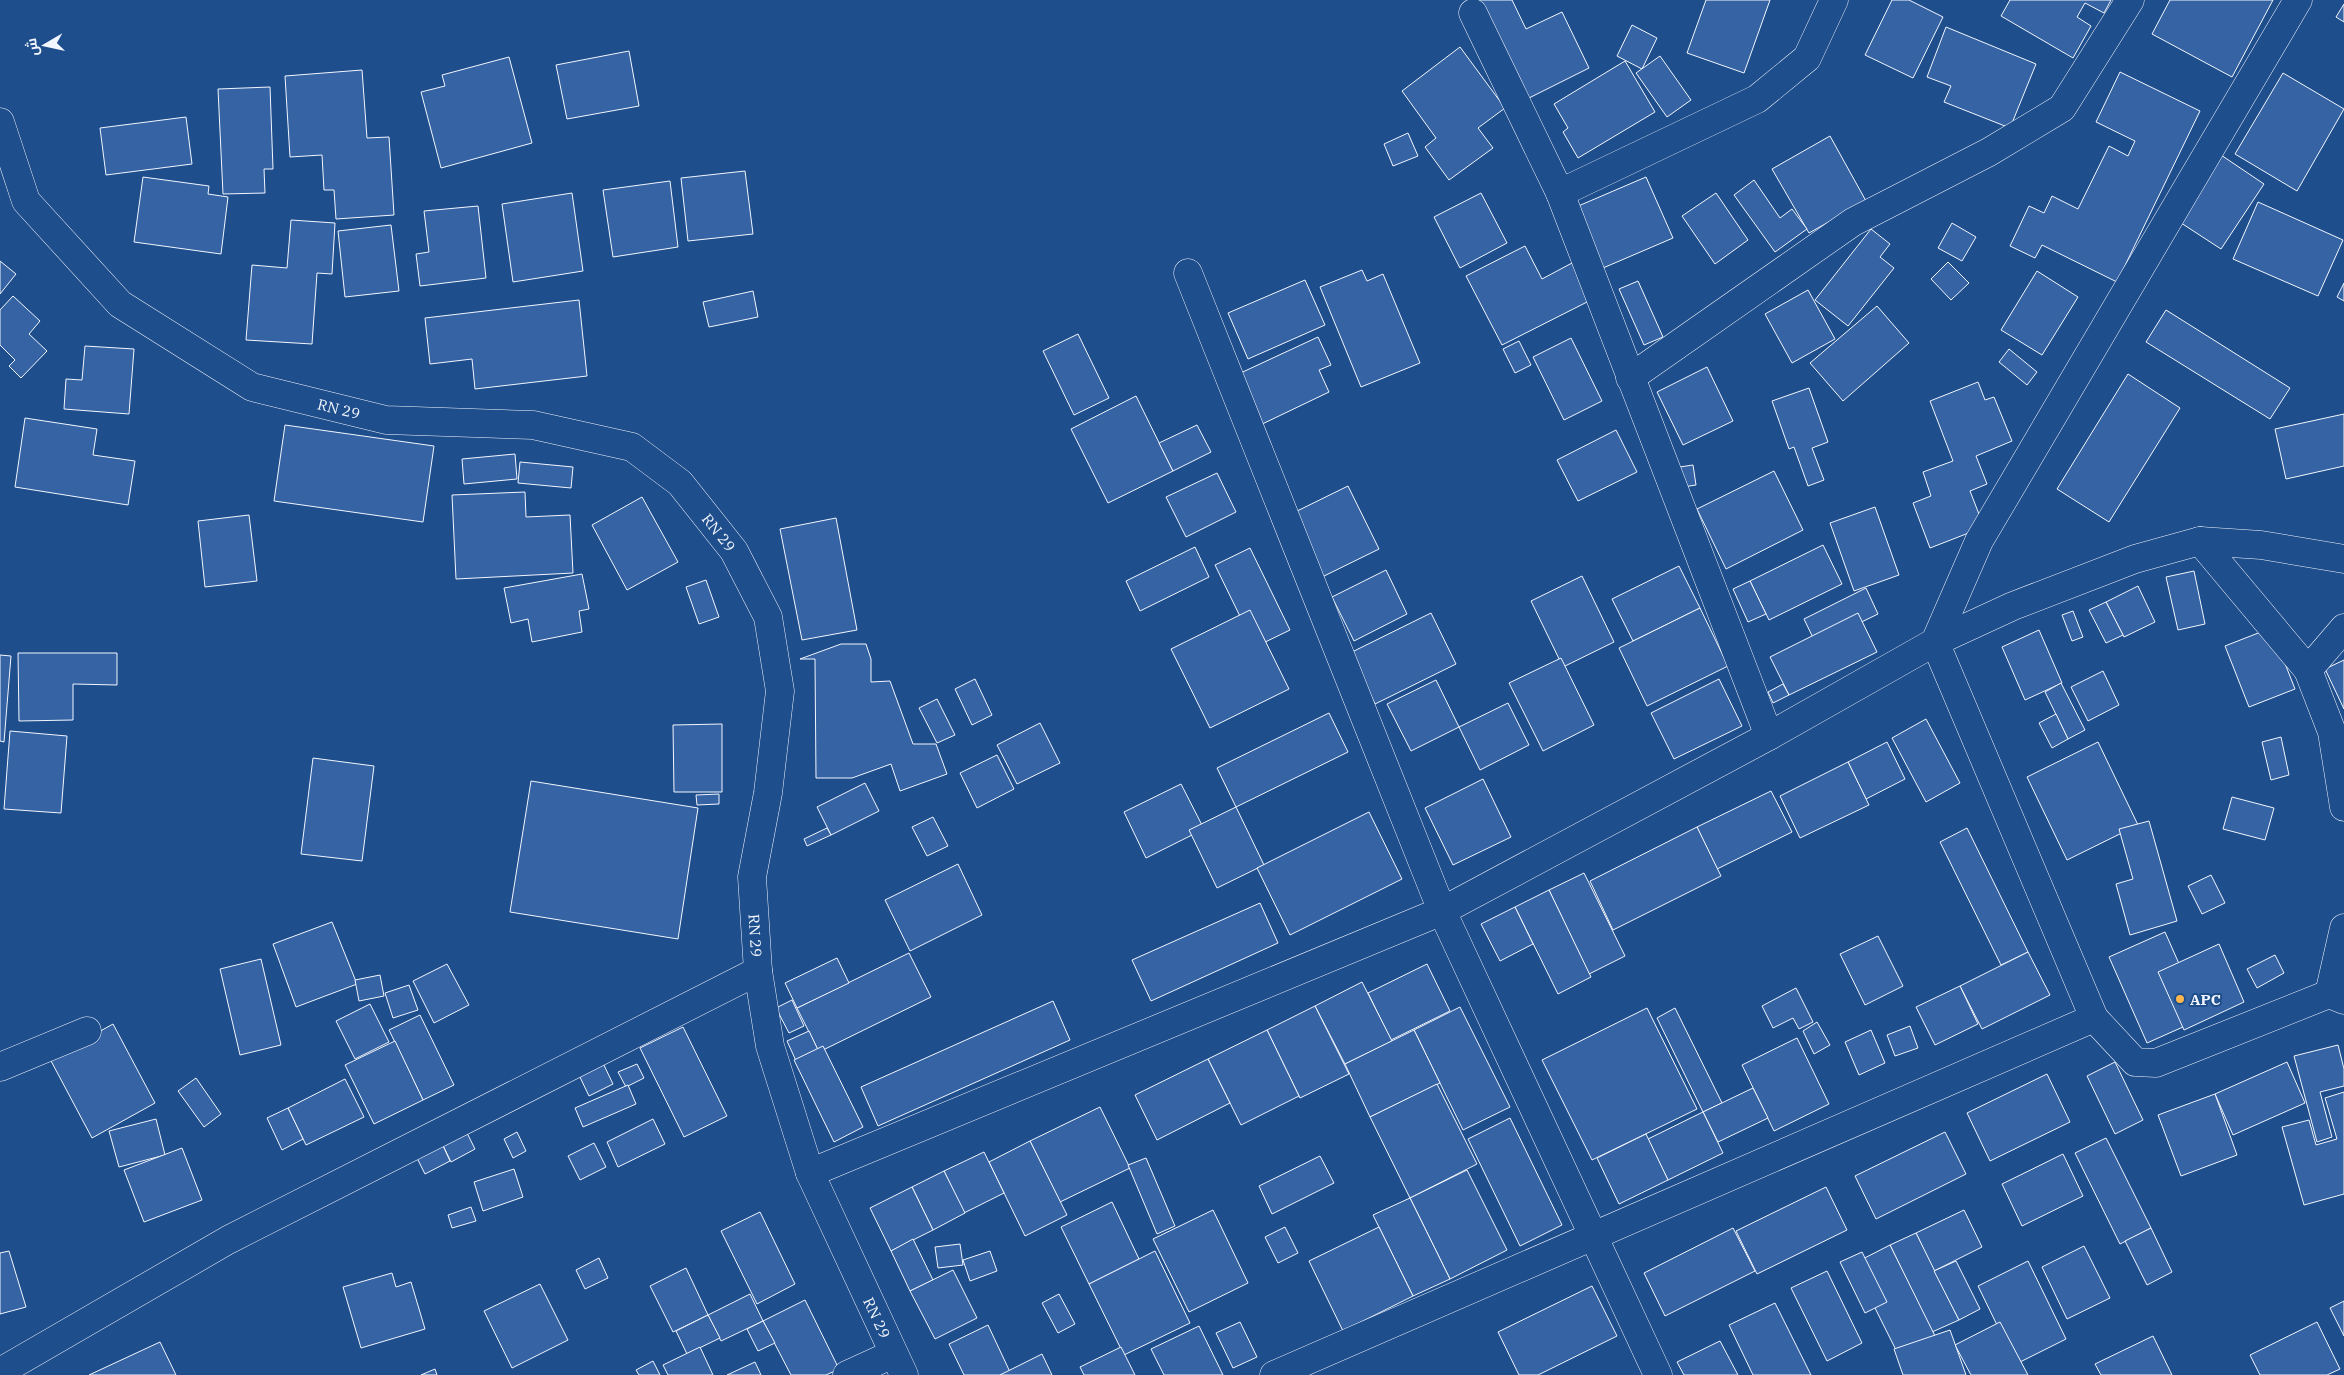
<svg xmlns="http://www.w3.org/2000/svg" width="2344" height="1375" viewBox="0 0 2344 1375" font-family="'IBM Plex Serif',Cairo,serif">
	<rect width="100%" height="100%" fill="#1f4e8c"/>
	<!-- building -->
	<g fill="#3563a3" stroke="#f2f6ff">
		<polygon points="1474,0 1512,0 1526,29 1562,12 1589,68 1523,101"/>
		<polygon points="1706,0 1770,0 1744,73 1687,53"/>
		<polygon points="1892,0 1909,0 1943,17 1913,78 1865,55"/>
		<polygon points="2010,0 2111,0 2104,13 2085,3 2077,17 2091,26 2073,58 2001,16"/>
		<polygon points="2170,0 2273,0 2232,77 2152,34"/>
		<polygon points="2344,4 2344,22 2336,17"/>
		<polygon points="1632,25 1657,38 1642,69 1617,56"/>
		<polygon points="1946,27 2036,64 2010,128 1944,102 1951,86 1927,77"/>
		<polygon points="1460,47 1505,108 1478,128 1493,148 1449,180 1425,147 1436,138 1402,91"/>
		<polygon points="629,51 639,106 567,119 556,65"/>
		<polygon points="1660,56 1691,100 1667,117 1636,73"/>
		<polygon points="509,57 532,143 441,168 421,92 445,86 442,75"/>
		<polygon points="1625,61 1655,112 1578,158 1563,132 1568,128 1554,104"/>
		<polygon points="362,70 367,138 389,137 394,215 336,219 334,190 324,190 322,155 290,157 285,76"/>
		<polygon points="2120,72 2200,111 2117,282 2042,245 2035,258 2010,246 2029,206 2044,213 2052,196 2078,209 2109,146 2128,156 2135,141 2096,122"/>
		<polygon points="2283,73 2344,109 2297,191 2235,154"/>
		<polygon points="270,87 273,169 264,169 265,193 223,194 218,89"/>
		<polygon points="186,117 192,164 106,175 100,128"/>
		<polygon points="1408,133 1418,156 1393,166 1384,144"/>
		<polygon points="1830,136 1866,201 1809,233 1772,169"/>
		<polygon points="2218,153 2264,184 2221,249 2175,219"/>
		<polygon points="745,171 753,234 688,241 681,178"/>
		<polygon points="143,177 209,186 208,194 228,197 221,254 134,242"/>
		<polygon points="1646,177 1673,238 1603,268 1576,207"/>
		<polygon points="1754,180 1780,218 1792,209 1807,229 1775,252 1734,195"/>
		<polygon points="670,181 678,247 613,257 603,190"/>
		<polygon points="572,193 583,271 513,282 502,204"/>
		<polygon points="1481,193 1507,243 1460,268 1434,217"/>
		<polygon points="1716,193 1748,240 1715,264 1682,216"/>
		<polygon points="2258,202 2343,240 2318,296 2233,259"/>
		<polygon points="478,206 486,278 420,286 416,254 429,252 424,211"/>
		<polygon points="291,220 335,223 332,274 317,273 312,344 246,340 252,265 287,268"/>
		<polygon points="1952,223 1976,237 1962,261 1938,248"/>
		<polygon points="391,225 399,291 345,297 338,231"/>
		<polygon points="1871,229 1890,244 1880,257 1894,268 1848,326 1815,300"/>
		<polygon points="1525,246 1542,279 1572,263 1591,300 1502,345 1466,276"/>
		<polygon points="0,261 16,274 0,294"/>
		<polygon points="1948,262 1969,283 1951,300 1931,279"/>
		<polygon points="1362,270 1367,281 1383,274 1420,363 1361,387 1320,287"/>
		<polygon points="2037,271 2078,297 2042,355 2001,330"/>
		<polygon points="1305,280 1325,325 1248,359 1228,313"/>
		<polygon points="1638,281 1663,337 1644,345 1619,289"/>
		<polygon points="2344,283 2344,301 2337,297"/>
		<polygon points="1808,290 1835,339 1792,363 1765,314"/>
		<polygon points="753,291 758,317 709,327 703,302"/>
		<polygon points="13,296 40,321 29,334 47,351 21,378 9,366 15,360 0,345 0,310"/>
		<polygon points="579,300 587,376 475,389 472,359 430,364 425,318"/>
		<polygon points="1877,306 1909,343 1843,401 1810,363"/>
		<polygon points="2166,310 2290,388 2270,419 2146,342"/>
		<polygon points="1078,334 1109,398 1074,415 1043,351"/>
		<polygon points="1318,337 1331,365 1319,370 1329,392 1256,427 1232,377"/>
		<polygon points="1571,338 1602,401 1564,420 1533,357"/>
		<polygon points="1519,341 1531,365 1515,373 1503,349"/>
		<polygon points="85,346 134,349 129,414 64,409 66,379 82,380"/>
		<polygon points="2009,349 2037,372 2027,385 1999,362"/>
		<polygon points="1707,367 1733,421 1683,445 1657,392"/>
		<polygon points="2128,374 2180,408 2109,522 2057,489"/>
		<polygon points="1978,382 1985,400 1994,397 2012,441 1976,456 1987,484 1970,491 1984,527 1930,548 1913,503 1931,496 1923,472 1953,461 1930,401"/>
		<polygon points="1809,388 1828,442 1812,448 1824,480 1808,486 1794,447 1789,449 1772,401"/>
		<polygon points="1136,396 1173,471 1108,503 1071,429"/>
		<polygon points="2344,414 2344,466 2286,479 2275,429"/>
		<polygon points="25,418 97,429 93,455 135,461 128,505 15,487"/>
		<polygon points="285,425 434,446 423,522 274,501"/>
		<polygon points="1197,425 1211,452 1173,471 1159,443"/>
		<polygon points="1616,430 1637,472 1578,501 1557,460"/>
		<polygon points="515,454 517,479 464,484 462,459"/>
		<polygon points="520,462 573,467 571,488 518,483"/>
		<polygon points="1693,465 1696,485 1676,488 1673,468"/>
		<polygon points="1774,471 1803,530 1726,569 1697,509"/>
		<polygon points="1217,473 1236,512 1186,537 1166,497"/>
		<polygon points="1348,486 1379,549 1320,578 1289,515"/>
		<polygon points="525,492 526,517 570,515 573,573 456,579 452,495"/>
		<polygon points="642,497 678,562 627,590 592,525"/>
		<polygon points="1875,507 1899,575 1854,591 1830,523"/>
		<polygon points="249,515 257,581 205,587 198,521"/>
		<polygon points="836,518 857,630 802,640 780,529"/>
		<polygon points="1823,545 1842,584 1769,620 1750,581"/>
		<polygon points="1195,547 1209,577 1140,611 1126,581"/>
		<polygon points="1250,548 1290,630 1255,647 1215,565"/>
		<polygon points="1679,566 1700,608 1633,641 1612,599"/>
		<polygon points="1386,570 1407,614 1354,641 1332,597"/>
		<polygon points="2194,571 2205,624 2178,630 2166,577"/>
		<polygon points="582,574 589,609 579,611 582,632 532,642 528,619 511,623 504,588"/>
		<polygon points="1582,576 1614,642 1563,667 1531,601"/>
		<polygon points="706,580 719,617 699,624 686,587"/>
		<polygon points="1750,581 1766,614 1748,622 1733,589"/>
		<polygon points="2138,586 2155,622 2124,637 2106,602"/>
		<polygon points="1866,588 1878,614 1816,644 1804,619"/>
		<polygon points="2106,602 2123,635 2106,643 2089,610"/>
		<polygon points="1700,608 1728,666 1647,706 1619,648"/>
		<polygon points="1250,610 1289,689 1210,728 1171,649"/>
		<polygon points="2073,611 2083,637 2072,641 2062,615"/>
		<polygon points="1431,613 1456,664 1375,704 1350,653"/>
		<polygon points="1858,613 1877,652 1789,695 1770,657"/>
		<polygon points="2271,628 2295,689 2249,707 2225,646"/>
		<polygon points="2039,630 2062,683 2025,700 2002,647"/>
		<polygon points="841,644 866,644 871,659 871,682 890,681 913,744 936,744 947,774 900,791 891,764 852,778 816,778 815,659 800,659"/>
		<polygon points="18,653 117,653 117,685 73,684 73,720 19,721"/>
		<polygon points="0,655 11,656 4,742 0,741"/>
		<polygon points="1561,658 1594,725 1543,751 1509,683"/>
		<polygon points="2344,660 2344,709 2325,669"/>
		<polygon points="2103,671 2119,705 2088,721 2071,687"/>
		<polygon points="975,679 992,715 972,725 955,689"/>
		<polygon points="1719,679 1742,726 1674,759 1651,713"/>
		<polygon points="1436,680 1459,727 1411,751 1387,704"/>
		<polygon points="2061,683 2085,730 2068,739 2045,692"/>
		<polygon points="1783,684 1789,695 1773,703 1768,692"/>
		<polygon points="937,699 955,735 937,743 919,708"/>
		<polygon points="1508,703 1529,745 1480,770 1459,727"/>
		<polygon points="1329,713 1348,752 1236,807 1217,768"/>
		<polygon points="2056,714 2068,739 2052,748 2039,723"/>
		<polygon points="1926,719 1960,783 1926,802 1892,738"/>
		<polygon points="1040,723 1060,763 1017,784 997,745"/>
		<polygon points="722,724 722,792 674,792 673,725"/>
		<polygon points="10,731 67,736 61,813 4,809"/>
		<polygon points="2281,737 2289,775 2271,780 2262,742"/>
		<polygon points="1887,742 1905,779 1866,799 1848,762"/>
		<polygon points="2098,742 2138,825 2067,860 2027,777"/>
		<polygon points="997,755 1014,789 977,808 960,773"/>
		<polygon points="313,758 374,766 362,861 301,854"/>
		<polygon points="1848,762 1869,805 1800,838 1780,796"/>
		<polygon points="1483,779 1511,837 1453,865 1425,808"/>
		<polygon points="531,781 698,808 678,939 510,912"/>
		<polygon points="865,783 879,811 831,835 817,807"/>
		<polygon points="1181,784 1204,829 1146,858 1124,812"/>
		<polygon points="1771,791 1792,832 1717,869 1697,827"/>
		<polygon points="719,794 719,804 697,805 696,795"/>
		<polygon points="2232,797 2274,808 2265,840 2223,829"/>
		<polygon points="1236,807 1264,865 1217,888 1189,830"/>
		<polygon points="1369,812 1402,879 1290,935 1257,868"/>
		<polygon points="933,817 948,846 927,856 912,827"/>
		<polygon points="2149,821 2177,921 2130,935 2116,884 2133,879 2119,829"/>
		<polygon points="1697,827 1721,876 1613,930 1590,881"/>
		<polygon points="827,828 831,835 807,846 804,839"/>
		<polygon points="1967,828 2028,952 2001,965 1940,842"/>
		<polygon points="958,864 982,915 910,951 885,900"/>
		<polygon points="1584,873 1625,956 1589,974 1549,890"/>
		<polygon points="2211,875 2225,903 2202,914 2188,886"/>
		<polygon points="1549,890 1591,977 1558,994 1515,907"/>
		<polygon points="1260,903 1278,943 1151,1001 1132,960"/>
		<polygon points="1515,907 1533,944 1500,961 1481,924"/>
		<polygon points="332,922 357,984 296,1007 273,944"/>
		<polygon points="2165,932 2203,1018 2147,1043 2109,957"/>
		<polygon points="1878,936 1903,986 1865,1005 1840,954"/>
		<polygon points="2219,944 2244,1002 2184,1030 2158,972"/>
		<polygon points="2028,952 2050,995 1982,1029 1960,986"/>
		<polygon points="909,953 931,997 819,1052 797,1008"/>
		<polygon points="2275,955 2284,973 2257,988 2247,969"/>
		<polygon points="837,958 849,983 797,1008 785,983"/>
		<polygon points="261,959 281,1045 240,1055 220,969"/>
		<polygon points="447,964 469,1005 434,1023 413,981"/>
		<polygon points="1427,964 1450,1011 1391,1040 1368,993"/>
		<polygon points="380,975 384,996 359,1001 355,980"/>
		<polygon points="1362,982 1392,1041 1345,1064 1315,1006"/>
		<polygon points="409,985 418,1010 393,1018 385,993"/>
		<polygon points="1960,986 1978,1024 1935,1045 1916,1007"/>
		<polygon points="1796,988 1813,1022 1799,1029 1793,1018 1773,1028 1762,1006"/>
		<polygon points="792,1000 804,1026 789,1033 776,1008"/>
		<polygon points="1053,1001 1070,1040 878,1126 861,1087"/>
		<polygon points="370,1004 389,1042 355,1059 336,1021"/>
		<polygon points="1315,1006 1349,1074 1300,1098 1267,1030"/>
		<polygon points="1460,1007 1510,1107 1463,1130 1414,1030"/>
		<polygon points="1647,1008 1697,1109 1592,1160 1542,1060"/>
		<polygon points="1675,1008 1722,1103 1703,1112 1657,1018"/>
		<polygon points="420,1015 454,1085 423,1100 389,1030"/>
		<polygon points="1817,1022 1830,1045 1814,1054 1803,1031"/>
		<polygon points="113,1024 155,1103 92,1138 50,1059"/>
		<polygon points="1910,1026 1918,1048 1895,1056 1887,1035"/>
		<polygon points="683,1027 727,1116 684,1137 640,1048"/>
		<polygon points="1267,1030 1299,1096 1241,1125 1208,1059"/>
		<polygon points="1414,1030 1440,1083 1370,1117 1345,1064"/>
		<polygon points="1871,1030 1885,1063 1859,1075 1845,1042"/>
		<polygon points="809,1031 819,1052 797,1063 787,1041"/>
		<polygon points="1797,1038 1829,1104 1774,1131 1742,1065"/>
		<polygon points="395,1041 423,1100 374,1124 345,1065"/>
		<polygon points="2338,1045 2344,1069 2344,1086 2320,1092 2332,1137 2317,1142 2294,1056"/>
		<polygon points="823,1046 863,1127 834,1142 794,1060"/>
		<polygon points="1208,1059 1230,1103 1157,1140 1135,1095"/>
		<polygon points="602,1061 613,1084 589,1096 578,1073"/>
		<polygon points="2115,1062 2143,1120 2115,1134 2087,1076"/>
		<polygon points="2287,1062 2305,1103 2233,1135 2215,1094"/>
		<polygon points="637,1064 644,1078 626,1087 618,1072"/>
		<polygon points="2047,1074 2070,1122 1990,1161 1967,1113"/>
		<polygon points="196,1078 221,1114 204,1127 178,1091"/>
		<polygon points="345,1079 364,1117 306,1145 288,1108"/>
		<polygon points="1437,1084 1477,1164 1410,1198 1370,1117"/>
		<polygon points="628,1085 636,1104 583,1127 575,1108"/>
		<polygon points="1753,1088 1768,1118 1718,1142 1703,1112"/>
		<polygon points="2344,1092 2344,1194 2304,1205 2282,1127 2309,1120 2316,1145 2337,1139 2325,1098"/>
		<polygon points="2215,1094 2237,1155 2181,1176 2158,1115"/>
		<polygon points="1100,1107 1130,1168 1060,1202 1030,1141"/>
		<polygon points="288,1108 303,1139 282,1150 267,1118"/>
		<polygon points="1703,1112 1723,1153 1668,1180 1648,1139"/>
		<polygon points="1510,1118 1562,1225 1520,1246 1468,1139"/>
		<polygon points="156,1119 165,1155 119,1167 109,1131"/>
		<polygon points="653,1119 665,1144 618,1167 607,1142"/>
		<polygon points="463,1125 475,1149 451,1162 439,1137"/>
		<polygon points="517,1132 526,1151 513,1158 504,1139"/>
		<polygon points="1945,1132 1966,1174 1876,1219 1855,1176"/>
		<polygon points="1646,1134 1668,1180 1619,1204 1597,1158"/>
		<polygon points="439,1137 450,1161 425,1174 413,1150"/>
		<polygon points="2106,1138 2151,1228 2120,1244 2075,1153"/>
		<polygon points="1030,1141 1067,1215 1025,1236 989,1162"/>
		<polygon points="594,1143 606,1167 580,1180 568,1156"/>
		<polygon points="182,1148 202,1200 144,1222 124,1170"/>
		<polygon points="984,1152 1004,1193 964,1213 944,1171"/>
		<polygon points="2063,1154 2083,1196 2022,1226 2002,1184"/>
		<polygon points="1320,1156 1334,1183 1272,1214 1259,1186"/>
		<polygon points="1146,1158 1175,1226 1157,1234 1128,1165"/>
		<polygon points="514,1169 523,1197 483,1211 474,1182"/>
		<polygon points="1467,1170 1507,1250 1450,1279 1410,1198"/>
		<polygon points="944,1171 965,1213 933,1230 912,1187"/>
		<polygon points="912,1187 933,1230 891,1251 870,1208"/>
		<polygon points="1826,1187 1847,1230 1757,1274 1736,1231"/>
		<polygon points="1410,1198 1450,1279 1413,1296 1373,1215"/>
		<polygon points="1112,1202 1139,1259 1089,1284 1061,1227"/>
		<polygon points="471,1207 476,1221 452,1228 448,1215"/>
		<polygon points="1213,1210 1248,1283 1189,1312 1153,1239"/>
		<polygon points="1964,1210 1982,1247 1934,1271 1916,1233"/>
		<polygon points="760,1212 795,1284 757,1304 721,1231"/>
		<polygon points="1285,1227 1298,1253 1278,1263 1265,1237"/>
		<polygon points="1379,1227 1413,1296 1343,1331 1309,1261"/>
		<polygon points="1733,1228 1755,1271 1665,1316 1644,1273"/>
		<polygon points="2151,1228 2172,1272 2147,1285 2125,1241"/>
		<polygon points="1916,1233 1959,1320 1932,1332 1890,1245"/>
		<polygon points="913,1239 933,1280 910,1291 891,1251"/>
		<polygon points="960,1244 963,1265 938,1268 935,1247"/>
		<polygon points="1890,1245 1936,1338 1899,1356 1853,1264"/>
		<polygon points="2084,1246 2110,1298 2067,1319 2042,1267"/>
		<polygon points="9,1251 26,1307 0,1314 0,1253"/>
		<polygon points="990,1251 997,1271 970,1281 963,1260"/>
		<polygon points="1155,1251 1190,1323 1124,1355 1089,1284"/>
		<polygon points="1862,1252 1887,1302 1865,1313 1840,1262"/>
		<polygon points="599,1258 608,1278 585,1289 576,1270"/>
		<polygon points="1956,1261 1980,1309 1959,1320 1934,1271"/>
		<polygon points="2028,1261 2066,1339 2016,1364 1978,1286"/>
		<polygon points="686,1268 708,1315 673,1332 650,1286"/>
		<polygon points="953,1270 977,1318 935,1339 910,1291"/>
		<polygon points="1827,1271 1862,1343 1827,1361 1791,1288"/>
		<polygon points="392,1273 396,1287 411,1282 425,1329 361,1348 343,1287"/>
		<polygon points="540,1284 568,1340 512,1368 484,1311"/>
		<polygon points="1592,1286 1617,1336 1538,1375 1519,1375 1498,1332"/>
		<polygon points="750,1294 763,1321 721,1341 708,1315"/>
		<polygon points="1059,1294 1075,1324 1058,1333 1042,1303"/>
		<polygon points="805,1300 839,1369 826,1375 791,1375 763,1321"/>
		<polygon points="2344,1301 2344,1336 2330,1308"/>
		<polygon points="1775,1303 1811,1375 1753,1375 1729,1325"/>
		<polygon points="708,1315 720,1338 687,1354 676,1331"/>
		<polygon points="763,1321 775,1343 758,1351 747,1329"/>
		<polygon points="1240,1322 1257,1357 1233,1368 1216,1333"/>
		<polygon points="2000,1322 2028,1375 1971,1375 1955,1345"/>
		<polygon points="2317,1322 2340,1369 2327,1375 2260,1375 2250,1355"/>
		<polygon points="988,1325 1010,1372 1004,1375 964,1375 949,1344"/>
		<polygon points="1199,1326 1223,1375 1164,1375 1151,1349"/>
		<polygon points="1950,1330 1966,1375 1903,1375 1894,1349"/>
		<polygon points="2153,1336 2172,1375 2101,1375 2095,1364"/>
		<polygon points="1720,1341 1738,1375 1684,1375 1677,1362"/>
		<polygon points="160,1342 176,1375 89,1375"/>
		<polygon points="700,1347 713,1375 668,1375 663,1365"/>
		<polygon points="1121,1347 1135,1375 1084,1375 1080,1367"/>
		<polygon points="1042,1354 1052,1375 1000,1375"/>
		<polygon points="653,1361 660,1375 639,1375 636,1370"/>
		<polygon points="755,1362 761,1375 727,1375"/>
		<polygon points="435,1369 437,1375 421,1375"/>
	</g>
	<g fill="none" stroke-linecap="round" stroke-linejoin="round">
		<!-- street casing -->
		<g stroke="#f2f6ff" stroke-width="29">
			<g id="street">
				<polyline points="1473,13 1560,193 1769,736"/>
				<polyline points="1560,193 1757,99 1807,58 1834,0"/>
				<polyline points="1188,273 1442,911 1658,1375"/>
				<polyline points="1630,378 1853,222 1989,152 2062,108 2130,0"/>
				<polyline points="2200,541 2308,670"/>
				<polyline points="2344,628 2308,670 2332,732 2344,807"/>
				<polyline points="2329,994 2344,928"/>
				<polyline points="2094,1018 1935,642 1979,541 2298,0"/>
				<polyline points="0,1067 87,1031"/>
				<polyline points="0,1372 228,1240 758,971"/>
				<polyline points="1274,1375 2094,1018 2135,1062 2156,1063 2329,994 2344,1000"/>
			</g>
		</g>
		<!-- secondary casing -->
		<g stroke="#f2f6ff" stroke-width="29">
			<g id="secondary">
				<polyline points="810,1173 1442,911 1769,736 1935,642 2013,606 2135,559 2200,541 2261,545 2344,559"/>
				<polyline points="847,1375 893,1354"/>
			</g>
		</g>
		<!-- primary casing -->
		<g stroke="#f2f6ff" stroke-width="29">
			<g id="primary">
				<path id="s1" d="M 0,122 L 26,201 L 120,304 L 252,387 L 386,420 L 533,425 L 632,447 L 680,483 L 734,551 L 768,617 L 780,691 L 768,793 L 752,877 L 758,971 L 770,1046 L 810,1173 L 904,1375"/>
			</g>
		</g>
		<!-- street -->
		<use href="#street" stroke="#1f4e8c" stroke-width="28"/>
		<!-- secondary -->
		<use href="#secondary" stroke="#1f4e8c" stroke-width="28"/>
		<!-- primary -->
		<use href="#primary" stroke="#1f4e8c" stroke-width="28"/>
	</g>
	<!-- markers -->
	<circle fill="#ffb74d" stroke="#1f4e8c" stroke-width="2" cx="2180" cy="999" r="5"/>
	<g text-anchor="middle" dominant-baseline="central" stroke-width="4" stroke-linejoin="round" paint-order="stroke">
		<!-- street labels -->
		<g font-size="15" fill="#f2f6ff" stroke="#1f4e8c">
			<text stroke="none"><textPath href="#s1" startOffset="468">RN 29</textPath></text>
			<text stroke="none"><textPath href="#s1" startOffset="888">RN 29</textPath></text>
			<text stroke="none"><textPath href="#s1" startOffset="1308">RN 29</textPath></text>
			<text stroke="none"><textPath href="#s1" startOffset="1712">RN 29</textPath></text>
		</g>
		<!-- poi labels -->
		<g font-size="15" font-weight="bold" fill="#f2f6ff" stroke="#1f4e8c" text-anchor="start">
			<text x="2190" y="999">APC</text>
		</g>
	</g>
	<!-- north arrow -->
	<g transform="translate(45 45) rotate(261)" stroke="#1f4e8c" stroke-width="4" paint-order="stroke">
	<path d="M0-4L9 19L0 12L-9 19Z" fill="#f2f6ff"/>
	<text y="-8" font-size="14" font-weight="bold" text-anchor="middle" fill="#f2f6ff">ش</text>
	</g>
</svg>
